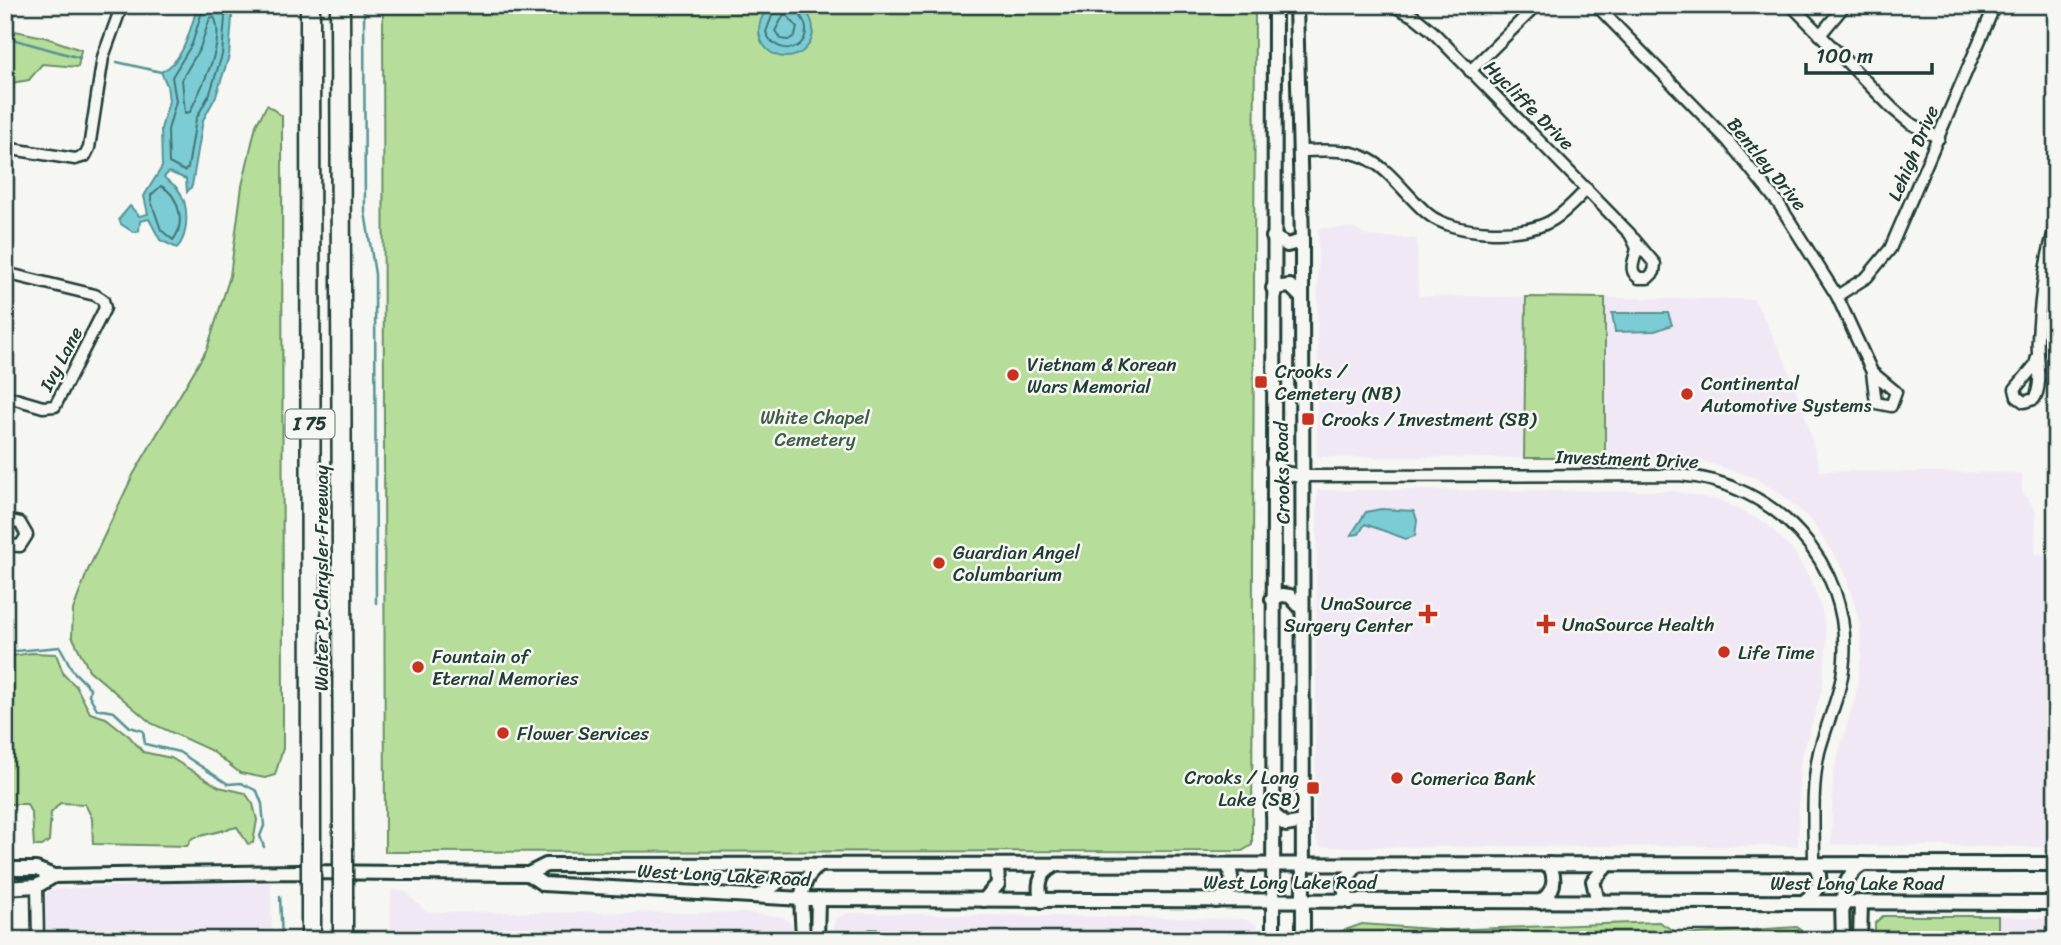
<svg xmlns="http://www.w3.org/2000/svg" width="2061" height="945" viewBox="0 0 2061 945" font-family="Sriracha,sans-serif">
	<rect width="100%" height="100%" fill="#f6f6f2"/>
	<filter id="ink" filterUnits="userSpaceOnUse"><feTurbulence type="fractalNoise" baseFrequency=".0143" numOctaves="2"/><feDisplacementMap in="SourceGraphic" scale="14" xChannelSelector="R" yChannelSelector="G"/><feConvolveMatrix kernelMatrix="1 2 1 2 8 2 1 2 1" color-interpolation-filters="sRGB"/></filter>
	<g filter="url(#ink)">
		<!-- built -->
		<g fill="#f0e9f5">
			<polygon points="1318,228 1355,228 1367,236 1417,239 1418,296 1526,297 1524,458 1317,457"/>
			<polygon points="1605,298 1754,299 1785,360 1808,425 1820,471 2022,473 2022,491 2036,511 2035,554 2051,555 2056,847 1831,845 1833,772 1856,695 1861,655 1860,626 1845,572 1811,520 1781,494 1753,477 1701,461 1605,458"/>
			<polygon points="1317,490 1673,491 1723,501 1767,524 1794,552 1811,580 1822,610 1827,639 1822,690 1800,763 1798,846 1320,847 1315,837"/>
			<polygon points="165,883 271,883 272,940 42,940 42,898 49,890"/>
			<polygon points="391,890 405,891 426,912 748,913 784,917 792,925 792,940 390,940"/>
			<polygon points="848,913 1244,919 1257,925 1257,940 833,940 835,918"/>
			<polygon points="1998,916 2056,919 2056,940 1998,940"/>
		</g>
		<!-- green -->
		<g fill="#b6de9a" stroke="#6a8e67" stroke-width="2">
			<polygon points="383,5 1255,5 1252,845 1242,851 385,852"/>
			<polygon points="5,29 44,37 81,50 78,67 42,64 29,80 5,84"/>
			<polygon points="267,105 282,116 283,748 275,775 265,778 240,773 212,751 151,723 89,670 72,636 73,610 88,570 133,475 207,349 230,276 242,186 256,125"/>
			<polygon points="1526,297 1605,298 1605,458 1524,458"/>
			<polygon points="31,653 56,654 64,675 76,686 90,713 106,718 129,736 143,752 171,758 219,787 245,793 253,804 257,820 253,843 248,844 237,827 192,838 187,846 93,844 92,818 85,804 60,803 51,813 49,841 42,846 34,846 32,815 27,804 5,804 5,657"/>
			<polygon points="1883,916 1998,916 1998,940 1875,940 1875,923"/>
			<polygon points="1659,922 1681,935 1797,927 1815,940 1331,940 1331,935 1362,924 1445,930"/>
		</g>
		<!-- water -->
		<g fill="#7bccd5" stroke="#569395" stroke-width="2">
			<circle cx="786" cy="30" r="27"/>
			<path d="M 198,5 L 233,5 L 229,56 L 216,96 L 203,120 L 192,186 L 187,192 L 186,179 L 169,172 L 164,177 C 168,182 173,183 177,188 C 190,203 189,235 177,248 L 160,240 L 149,219 L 140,221 L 139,231 L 133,232 L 121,224 L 119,219 L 130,206 L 139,216 L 148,214 L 144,196 L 162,167 L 161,129 L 169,101 L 167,85 L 161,72 C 185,61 190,28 198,5 Z"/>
			<polygon points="1612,313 1668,313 1672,325 1655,331 1615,332"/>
			<polygon points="1381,509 1414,511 1417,520 1415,536 1406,539 1365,524 1359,534 1351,535 1366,512"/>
			<polygon points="870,929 913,931 919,940 853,940"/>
		</g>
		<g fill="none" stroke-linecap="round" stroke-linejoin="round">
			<!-- shore -->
			<g stroke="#447674" stroke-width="2">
				<polyline points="204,5 192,44 172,77 176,101 168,130 169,163 184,171 188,168 196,119 210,93 222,55 226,5"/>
				<path d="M 776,5 L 766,32 C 772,52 804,56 806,31 C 807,20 797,15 796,5"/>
				<polygon points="785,13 797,27 795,36 788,40 781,39 775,31"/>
				<path d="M 214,17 C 227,42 200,89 190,112 L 185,113 L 182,79 L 200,48 L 210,18 Z"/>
				<path d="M 161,186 C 179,195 186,224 173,240 L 161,230 L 151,201 L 151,195 Z"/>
			</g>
			<!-- stream -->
			<g stroke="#569395" stroke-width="2.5">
				<polyline points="364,5 365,212 375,274 376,603"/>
				<polyline points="5,37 80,58"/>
				<polyline points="117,62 161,72"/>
				<polyline points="5,652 60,647 73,671 90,688 89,695 97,709 114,712 130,727 143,731 145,744 179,752 228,784 241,783 257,791 262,804 264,826 260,836 264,847"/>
				<polyline points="280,896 282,940"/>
			</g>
			<!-- street casing -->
			<g stroke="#1f3d34" stroke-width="15">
				<g id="street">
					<path d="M 1392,5 L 1415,17 L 1432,31 L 1630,234 L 1637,248 C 1635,261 1627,270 1639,278 L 1648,278 L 1654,272 L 1655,264 L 1634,239"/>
					<polyline points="1596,5 1728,141 1779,204 1837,296 1872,372 1876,403 1891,406 1896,392 1872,372"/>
					<polyline points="1791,5 1893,109 1910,123 1939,138"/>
					<polyline points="2053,5 2056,6"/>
					<polyline points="1820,35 1845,5"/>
					<polyline points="1470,71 1537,5"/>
					<polyline points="5,148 75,159 85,156 89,148 103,57 122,5"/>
					<path d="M 1300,151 C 1321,151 1344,148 1364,157 C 1390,168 1406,196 1428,214 C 1453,235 1522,238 1551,221 C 1565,213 1576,200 1587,189"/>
					<polyline points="5,273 95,295 103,300 105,308 55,406 43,407 5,396"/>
					<polyline points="2043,285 2056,287"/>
					<polyline points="1837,296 1867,277 1890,249 1995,5"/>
					<path d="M 2037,357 L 2035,365 L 2015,389 L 2017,397 L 2024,402 L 2034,399 C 2044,384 2036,356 2038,339 C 2040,301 2044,261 2056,225"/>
					<path d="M 1301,476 L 1679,475 C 1775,482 1851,563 1844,660 C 1842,693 1827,721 1819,752 C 1811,788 1814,828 1814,864"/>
					<polyline points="5,524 11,521 20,523 27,535 20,546 5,545"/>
					<polyline points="37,886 38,940"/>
				</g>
			</g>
			<!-- secondary casing -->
			<g stroke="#1f3d34" stroke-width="18">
				<g id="secondary">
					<polyline points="1296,5 1302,241 1303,940"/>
					<polyline points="1273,237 1287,245 1302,241"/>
					<polyline points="1273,288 1290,286 1302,298"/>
					<polyline points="1273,463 1284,473 1301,476"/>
					<polyline points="1272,599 1282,595 1290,596 1302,609"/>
					<polyline points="1273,814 1286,825 1303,822"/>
					<polyline points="5,869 36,869 54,876 297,872 528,874 546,865 2056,864"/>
					<polyline points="528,874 543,884 802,899 2056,903"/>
					<polyline points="5,888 37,886 54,876"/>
					<polyline points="760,895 776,884 783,866"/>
					<polyline points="984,900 998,884 997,867"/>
					<path d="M 1042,901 C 1037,887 1039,874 1052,867"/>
					<path d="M 1216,901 C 1233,894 1234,881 1228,865"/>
					<polyline points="1350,902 1345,893 1344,882 1357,865"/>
					<path d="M 1540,902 C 1554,892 1557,880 1549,864"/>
					<polyline points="1598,902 1593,881 1608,864"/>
					<path d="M 1803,902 C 1818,892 1825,880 1814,864"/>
					<path d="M 803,940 C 803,914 794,881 819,866"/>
					<polyline points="817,940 818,899"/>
					<polyline points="1273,940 1275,5"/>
					<path d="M 1843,940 C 1843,914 1836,879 1863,864"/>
					<polyline points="1860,940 1861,902"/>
				</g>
			</g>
			<!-- highway casing -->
			<g stroke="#1f3d34" stroke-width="23">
				<g id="highway">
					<polyline points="310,5 311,843"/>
					<polyline points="340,5 343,843"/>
					<polyline points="311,897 311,940"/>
					<polyline points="343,940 343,898"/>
				</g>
			</g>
			<!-- street -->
			<use href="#street" stroke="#f6f6f2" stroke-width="10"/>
			<!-- secondary -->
			<use href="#secondary" stroke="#f6f6f2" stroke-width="12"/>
			<!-- highway -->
			<use href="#highway" stroke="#f6f6f2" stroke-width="18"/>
			<!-- highway-bridge casing -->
			<g stroke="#1f3d34" stroke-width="23" stroke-linecap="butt">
				<g id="highway-bridge">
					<polyline points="311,843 311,897"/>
					<polyline points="343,843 343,898"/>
				</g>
			</g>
			<!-- highway-bridge -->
			<use href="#highway-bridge" stroke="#f6f6f2" stroke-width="18"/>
		</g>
	</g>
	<!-- markers -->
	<g fill="#c8321e" stroke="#f6f6f2" stroke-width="2.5">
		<circle cx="1013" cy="375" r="7"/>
		<rect x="1254" y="375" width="14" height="14" rx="3.5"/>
		<circle cx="1687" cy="394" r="7"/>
		<rect x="1301" y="412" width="14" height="14" rx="3.5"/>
		<circle cx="939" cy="563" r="7"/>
		<path d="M1424.5 603.5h7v7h7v7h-7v7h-7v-7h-7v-7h7z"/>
		<path d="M1542.5 613.5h7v7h7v7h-7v7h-7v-7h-7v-7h7z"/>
		<circle cx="1724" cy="652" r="7"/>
		<circle cx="418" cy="667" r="7"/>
		<circle cx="503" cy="733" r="7"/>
		<circle cx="1397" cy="778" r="7"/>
		<rect x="1306" y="781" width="14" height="14" rx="3.5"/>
	</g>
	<g text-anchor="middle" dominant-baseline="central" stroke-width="5" stroke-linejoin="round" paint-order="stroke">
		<!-- shield labels -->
		<rect fill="#f6f6f2" stroke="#60746d" stroke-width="2" x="285.5" y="409.5" width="49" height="29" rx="5"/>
		<g font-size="18" font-weight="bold" fill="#1f3d34">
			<text x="310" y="424">I 75</text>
		</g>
		<!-- street labels -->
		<g font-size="19" fill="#1f3d34" stroke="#f6f6f2">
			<text transform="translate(1529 105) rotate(45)">Hycliffe Drive</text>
			<text transform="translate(1913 153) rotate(-67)">Lehigh Drive</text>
			<text transform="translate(1767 164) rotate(51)">Bentley Drive</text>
			<text transform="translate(61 359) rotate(-62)">Ivy Lane</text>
			<text transform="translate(1627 459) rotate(2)">Investment Drive</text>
			<text transform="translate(1282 473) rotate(-91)">Crooks Road</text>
			<text transform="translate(321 578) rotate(-90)">Walter P. Chrysler Freeway</text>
			<text transform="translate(724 875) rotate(3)">West Long Lake Road</text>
			<text x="1290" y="882">West Long Lake Road</text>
			<text x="1857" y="883">West Long Lake Road</text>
		</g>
		<!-- poi labels -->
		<g font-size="19" fill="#1f3d34" stroke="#f6f6f2" text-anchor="start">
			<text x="1027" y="364">Vietnam &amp; Korean<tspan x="1027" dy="22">Wars Memorial</tspan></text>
			<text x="1275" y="371">Crooks /<tspan x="1275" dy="22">Cemetery (NB)</tspan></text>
			<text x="1701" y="383">Continental<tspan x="1701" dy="22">Automotive Systems</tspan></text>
			<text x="1322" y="419">Crooks / Investment (SB)</text>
			<text x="953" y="552">Guardian Angel<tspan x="953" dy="22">Columbarium</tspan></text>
			<text x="1412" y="603" text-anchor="end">UnaSource<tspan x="1412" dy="22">Surgery Center</tspan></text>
			<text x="1562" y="624">UnaSource Health</text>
			<text x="1738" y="652">Life Time</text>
			<text x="432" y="656">Fountain of<tspan x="432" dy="22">Eternal Memories</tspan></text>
			<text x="517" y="733">Flower Services</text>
			<text x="1299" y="777" text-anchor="end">Crooks / Long<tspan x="1299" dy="22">Lake (SB)</tspan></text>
			<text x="1411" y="778">Comerica Bank</text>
		</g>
		<!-- park labels -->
		<g font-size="19" fill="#3d5d48" stroke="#f6f6f2">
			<text x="815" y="417">White Chapel<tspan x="815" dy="22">Cemetery</tspan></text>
		</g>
	</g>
	<!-- margin -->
	<rect width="2061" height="945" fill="none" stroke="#f6f6f2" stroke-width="28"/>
	<rect x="14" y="14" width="2033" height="917" fill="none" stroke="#1f3d34" stroke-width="2.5" filter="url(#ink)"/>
	<!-- scale -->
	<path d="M1806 63v10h126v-10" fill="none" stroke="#1f3d34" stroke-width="3.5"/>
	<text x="1816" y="63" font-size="21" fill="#1f3d34" stroke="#f6f6f2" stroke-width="5" paint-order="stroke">100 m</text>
</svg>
